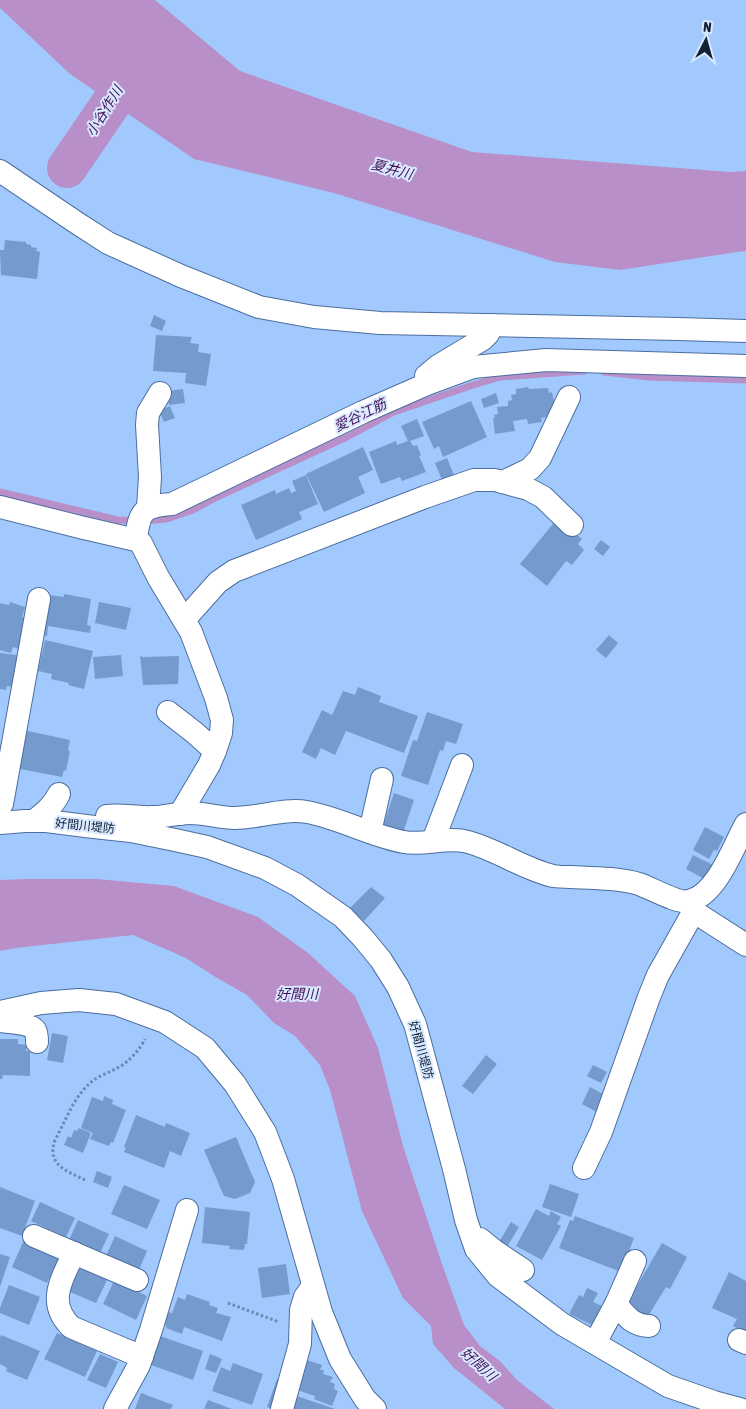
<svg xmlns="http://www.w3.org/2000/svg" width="746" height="1409" viewBox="0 0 746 1409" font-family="'Asap Condensed','Noto Sans JP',sans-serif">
	<rect width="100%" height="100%" fill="#a2c9fe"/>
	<!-- water -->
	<g fill="#b88fc8">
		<polygon points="0,0 155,0 240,71 472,152 730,172 746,171 746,251 737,252 620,270 555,262 334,193 194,159 70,74 0,8"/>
		<polygon points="26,879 96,879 174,886 258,917 308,953 355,996 378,1048 403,1146 442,1264 464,1325 480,1346 501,1362 517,1380 554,1409 505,1409 454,1368 433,1344 431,1326 403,1298 362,1211 330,1090 320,1065 295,1036 274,1023 247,995 217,978 186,958 133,935 16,948 0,951 0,880"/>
	</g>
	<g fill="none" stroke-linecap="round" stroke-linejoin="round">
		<!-- stream -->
		<g stroke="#b88fc8" stroke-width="7">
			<polyline points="604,372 649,377 746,380"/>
			<polyline points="0,492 118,520 144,521 167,519 193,510 215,498 347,437 394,412 473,385 500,377 584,371"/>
		</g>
		<!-- river -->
		<polyline stroke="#b88fc8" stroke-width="40" points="67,168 116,96 135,55"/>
	</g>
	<!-- building -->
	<g fill="#759acd">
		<polygon points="5,240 26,242 26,244 31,245 31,247 37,248 36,251 40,252 37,279 1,275 0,250 4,250"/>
		<polygon points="154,315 166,321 162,331 150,326"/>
		<polygon points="156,335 192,337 190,343 199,344 198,352 211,354 206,386 185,383 186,373 153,371"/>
		<polygon points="528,387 529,389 548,388 549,393 552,392 556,411 549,412 550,416 541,418 542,422 528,424 527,419 513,421 515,431 495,434 493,418 495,418 494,415 498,414 497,407 508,406 508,401 512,400 511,395 516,394 516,389"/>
		<polygon points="183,389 185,403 169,405 167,391"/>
		<polygon points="496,393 499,403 484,408 481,399"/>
		<polygon points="471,401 487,437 443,457 439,446 434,449 422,422"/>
		<polygon points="170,406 175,418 164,422 159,411"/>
		<polygon points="417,419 424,436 410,441 413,446 417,445 421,455 419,456 426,472 402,481 400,477 381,484 369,452 396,441 397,445 408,441 401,426"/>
		<polygon points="363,447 373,470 358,477 365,493 324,512 306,474"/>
		<polygon points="447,458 454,475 442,480 435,463"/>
		<polygon points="306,475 318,504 299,512 302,519 256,540 241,505 275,490 276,494 289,488 291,493 296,491 292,481"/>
		<polygon points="557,519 582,539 578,544 584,550 572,565 566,561 547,586 520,564"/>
		<polygon points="601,540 610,547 603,556 594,549"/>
		<polygon points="64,594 91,599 87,625 91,626 90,633 48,626 47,636 37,634 49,595 64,597"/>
		<polygon points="10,602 25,607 22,617 27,618 19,649 13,647 11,653 0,650 0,603 9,605"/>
		<polygon points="99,602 131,608 126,630 95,623"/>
		<polygon points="609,635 618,643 606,658 596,650"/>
		<polygon points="45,640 93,651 84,689 68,685 69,683 51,679 52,674 38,671"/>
		<polygon points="0,653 24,656 19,688 7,686 6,690 0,689"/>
		<polygon points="121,655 123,676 95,679 93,657"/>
		<polygon points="140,656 143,657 179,656 178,684 143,685"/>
		<polygon points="358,687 381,696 379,702 418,716 404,753 346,731 335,755 321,748 316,759 302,752 322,710 332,715 343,691 355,695"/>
		<polygon points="427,712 463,724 456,744 446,741 443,751 440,750 428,785 401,776 413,740 417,741"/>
		<polygon points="23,730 70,740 68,750 70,751 66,771 64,770 62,777 15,768"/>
		<polygon points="394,793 414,800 403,833 383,826"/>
		<polygon points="705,827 724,837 717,851 714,850 709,859 693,850"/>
		<polygon points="693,855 715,866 708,881 686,869"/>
		<polygon points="371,887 385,898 364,921 349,909"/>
		<polygon points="52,1033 68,1036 63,1063 47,1060"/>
		<polygon points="0,1039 18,1039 18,1044 27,1045 26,1051 30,1051 30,1076 3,1075 2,1079 0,1079"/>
		<polygon points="486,1055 497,1064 473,1094 462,1086"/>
		<polygon points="593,1065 607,1072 601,1083 587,1076"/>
		<polygon points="590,1087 609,1097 600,1114 582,1104"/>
		<polygon points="104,1096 113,1100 112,1104 126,1110 113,1143 111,1142 109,1146 90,1139 93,1133 81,1128 92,1097 103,1101"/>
		<polygon points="136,1115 165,1127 166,1123 190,1133 181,1156 170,1151 164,1168 124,1152 126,1148 124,1147"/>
		<polygon points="79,1128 91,1133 83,1153 64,1145 68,1136 71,1138 74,1130 77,1131"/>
		<polygon points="236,1137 255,1182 250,1193 235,1199 224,1196 204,1150"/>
		<polygon points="97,1171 112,1177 108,1188 93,1182"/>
		<polygon points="550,1184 579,1194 571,1217 542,1207"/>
		<polygon points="124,1185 160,1200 147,1229 111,1214"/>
		<polygon points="0,1187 35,1201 22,1236 0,1228"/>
		<polygon points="40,1202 75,1218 66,1237 31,1221"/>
		<polygon points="205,1207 250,1212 247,1244 244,1244 245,1245 244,1250 229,1249 230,1246 202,1243"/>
		<polygon points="536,1209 549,1216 551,1211 561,1217 557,1224 561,1226 542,1260 516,1246"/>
		<polygon points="575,1216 634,1238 621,1272 559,1248 570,1220 573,1221"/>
		<polygon points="78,1220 109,1234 100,1253 69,1240"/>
		<polygon points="511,1222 519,1227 507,1247 499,1242"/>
		<polygon points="115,1236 147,1251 138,1272 105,1258"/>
		<polygon points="23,1242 59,1258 47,1283 12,1267"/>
		<polygon points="662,1243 687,1257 670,1289 666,1287 647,1318 626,1305"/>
		<polygon points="0,1254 10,1257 0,1287"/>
		<polygon points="75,1263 108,1278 96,1303 63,1289"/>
		<polygon points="286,1264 290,1294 262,1298 258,1268"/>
		<polygon points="729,1272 746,1281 746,1332 733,1326 737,1319 712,1308"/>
		<polygon points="114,1281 147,1296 136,1320 103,1304"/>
		<polygon points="9,1285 40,1297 29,1325 0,1313 0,1308"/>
		<polygon points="587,1288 598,1293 593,1302 604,1307 594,1326 569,1314 579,1295 583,1297"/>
		<polygon points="187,1294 210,1302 209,1305 218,1308 216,1313 231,1317 222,1341 184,1327 182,1334 166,1328 167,1326 163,1325 168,1312 172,1313 178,1297 185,1300"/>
		<polygon points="57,1333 97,1351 85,1377 44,1359"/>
		<polygon points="1,1335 40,1351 27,1380 6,1371 7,1368 0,1364 0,1338"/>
		<polygon points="160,1336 203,1351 193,1380 151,1365"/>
		<polygon points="100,1354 118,1362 106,1388 87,1380"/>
		<polygon points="210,1354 222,1359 216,1373 205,1369"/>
		<polygon points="304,1359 322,1365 320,1370 324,1370 323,1374 333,1377 330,1382 335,1384 334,1389 338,1391 332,1406 314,1399 315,1396 294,1389"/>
		<polygon points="233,1363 263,1374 252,1405 212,1391 221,1367 230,1371"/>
		<polygon points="277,1379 285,1382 273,1409 267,1407"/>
		<polygon points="141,1393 173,1405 171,1409 135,1409"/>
		<polygon points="294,1395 335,1409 289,1409"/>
		<polygon points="208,1400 232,1409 204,1409"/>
	</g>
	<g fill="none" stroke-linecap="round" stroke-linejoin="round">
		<!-- minor casing -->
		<g stroke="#4b6e9e" stroke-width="24">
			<g id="minor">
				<polyline points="0,171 77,223 108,243 181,276 259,307 314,317 380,323 678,329 746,331"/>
				<polyline points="426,376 438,366 483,339 488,334 492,325"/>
				<polyline points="503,482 530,469 540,458 569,397"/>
				<polyline points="0,507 84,528 136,540 141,543 158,577 191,632 216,698 222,720 221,733 215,751 209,765 180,814"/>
				<polyline points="148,508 150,477 147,425 148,413 160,393"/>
				<path d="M 136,540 C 139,511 143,506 172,504 L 363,412 L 427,384 L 473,367 L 546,360 L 746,366"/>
				<polyline points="184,620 218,582 234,571 425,497 474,480 495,480 528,489 543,497 572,525"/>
				<polyline points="168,712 195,733 215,751"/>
				<polyline points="0,806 2,804 39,599"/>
				<path d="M 107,816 C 122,814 137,818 152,817 C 165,817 177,813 190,813 C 205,813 220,818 235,818 C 259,818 283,808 307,812 C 340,818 371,836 404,842 C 425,846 447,836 468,842 C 498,850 523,869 553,876 C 559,877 565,877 571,877 C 594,878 618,878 639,884 C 651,888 678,904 689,901 C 717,895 733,847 746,824"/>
				<path d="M 34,821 C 44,813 53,806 59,794"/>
				<polyline points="0,823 25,821 46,821 94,827 131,831 175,840 207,847 265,868 297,885 343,917 363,938 381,960 398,987 415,1024 454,1169 466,1220 476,1249 498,1276 562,1324 668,1386 714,1402 740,1409"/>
				<polyline points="370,832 382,779"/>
				<polyline points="433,841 462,765"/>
				<polyline points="689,901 696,913 746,945"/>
				<polyline points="0,1012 41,1003 79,1000 116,1004 165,1022 205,1048 235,1084 265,1132 283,1179 321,1312 340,1359 365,1399 375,1409"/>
				<path d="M 0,1021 C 8,1022 30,1023 35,1030 C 37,1034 37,1038 37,1042"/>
				<polyline points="584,1168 601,1132 649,997 658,975 694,911"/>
				<polyline points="34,1236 137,1280"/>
				<polyline points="480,1239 496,1252 523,1270"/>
				<path d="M 74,1253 C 62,1279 46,1302 71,1327 L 142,1357"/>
				<path d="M 616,1304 C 626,1316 632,1325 649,1326"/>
				<polyline points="739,1340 746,1343"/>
				<polyline points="595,1343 616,1304 635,1261"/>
				<polyline points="115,1409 139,1365 151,1330 187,1210"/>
				<polyline points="282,1409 300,1344 301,1310 305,1297 313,1286"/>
			</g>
		</g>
		<!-- path -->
		<g stroke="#6a88b0" stroke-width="3" stroke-dasharray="2.5 2.5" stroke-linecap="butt">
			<path d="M 85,1180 C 67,1171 46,1165 55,1140 C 65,1122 73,1099 89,1084 C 97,1076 109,1073 119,1067 C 128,1063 141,1048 145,1039"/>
			<polyline points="228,1303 279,1322"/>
		</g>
		<!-- minor -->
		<use href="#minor" stroke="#fff" stroke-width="22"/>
	</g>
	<g text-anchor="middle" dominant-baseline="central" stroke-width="4" stroke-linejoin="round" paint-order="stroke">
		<!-- street labels -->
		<g font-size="12" fill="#122134" stroke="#d8e8fe">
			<text transform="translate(85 826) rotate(6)">好間川堤防</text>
			<text transform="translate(421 1050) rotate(74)">好間川堤防</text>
		</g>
		<!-- water labels -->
		<g font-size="14" font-style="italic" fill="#451156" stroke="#d8e8fe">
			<text transform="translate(104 111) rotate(-58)">小谷作川</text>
			<text transform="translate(392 169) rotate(15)">夏井川</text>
			<text transform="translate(360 415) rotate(-26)">愛谷江筋</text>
			<text x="297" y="994">好間川</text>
			<text transform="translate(479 1364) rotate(42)">好間川</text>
		</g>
	</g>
	<!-- north arrow -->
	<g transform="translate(706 40) rotate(6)" stroke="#d8e8fe" stroke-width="4" paint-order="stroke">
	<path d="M0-4L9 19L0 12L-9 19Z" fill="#122134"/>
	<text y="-8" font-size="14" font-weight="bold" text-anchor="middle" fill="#122134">N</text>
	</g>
</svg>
